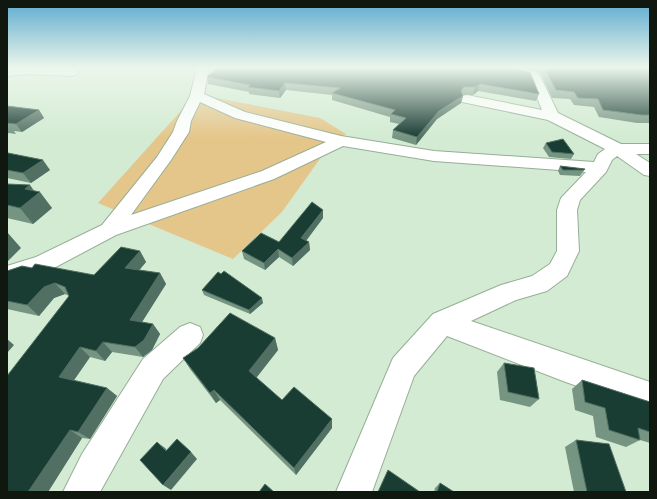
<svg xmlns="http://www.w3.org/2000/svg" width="657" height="499" viewBox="0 0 657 499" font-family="'Times New Roman',serif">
	<rect width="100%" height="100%" fill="#d3ebd2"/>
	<!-- green -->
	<polygon fill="#e5c68a" points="196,94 320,118 346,134 329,146 282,212 233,259 98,203"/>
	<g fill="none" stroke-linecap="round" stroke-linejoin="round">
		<!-- street casing -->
		<g stroke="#97ae96" stroke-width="2">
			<g id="street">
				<polygon points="7,68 72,68 76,69 78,72 76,75 72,76 28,74 7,76"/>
				<path d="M 197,68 L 209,68 L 204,94 L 245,112 L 341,136 L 434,151 L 594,162 L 598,154 L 605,149 L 548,120 L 467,103 L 462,102 L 460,99 L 462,96 L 467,95 L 542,110 L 530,80 L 528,78 L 499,70 L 497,68 C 511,67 530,66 540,76 L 558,113 L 621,144 L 650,144 L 650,154 L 636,154 L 650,163 L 650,176 L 644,175 L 617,156 L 612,160 L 606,172 L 580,200 L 577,210 L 579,251 L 567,276 L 547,291 L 516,300 L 471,321 L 650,382 L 650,412 L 563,381 L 447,336 L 414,376 L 372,492 L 336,492 L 393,358 L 433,314 L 501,285 L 532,276 L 550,264 L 557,251 L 557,210 L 561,198 L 586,172 L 434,161 L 343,146 L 274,179 L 116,235 L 52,269 L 7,284 L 7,266 L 36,257 L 102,225 L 157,157 L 173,132 L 177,121 L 190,96 ZM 200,102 L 235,118 L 326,142 L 262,171 L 131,215 L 171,160 L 189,132 L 191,121 Z"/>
				<polygon points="190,323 200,327 203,335 200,343 163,379 100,492 63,492 82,454 143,359 180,327"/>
			</g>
		</g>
		<!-- street -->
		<use href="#street" fill="#fff" fill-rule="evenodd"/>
	</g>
	<!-- wall -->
	<g fill="#769482">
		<polygon points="513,68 539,94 536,101 478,91 473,95 463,95 461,103 437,119 416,145 392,138 393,130 399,124 390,122 390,117 332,100 332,95 286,90 280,98 249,94 249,92 208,84 207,77"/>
		<polygon points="525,68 650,68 650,123 637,123 599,117 594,107 574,105 570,99 552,98 541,75 537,71"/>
		<polygon points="7,106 39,110 44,118 22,132 14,131 16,134 9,133 7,134"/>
		<polygon points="546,143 574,154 571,159 549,157 543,148"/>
		<polygon points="7,154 50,170 31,183 7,178"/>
		<polygon points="560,166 585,169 580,176 560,175 558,171"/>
		<polygon points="7,184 34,191 52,208 33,224 7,218"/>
		<polygon points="323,210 323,218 306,241 309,242 310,250 293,266 279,257 265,270 244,259 242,251 279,242"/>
		<polygon points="140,251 146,262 139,270 160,273 166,284 142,322 153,324 160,334 152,350 143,357 112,352 105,361 90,357 74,380 107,388 117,396 90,439 82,438 48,492 7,492 69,296 65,294 54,298 39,316 7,309 7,271 32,268 94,275"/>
		<polygon points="202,290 263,303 250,314 204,295"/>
		<polygon points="275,338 278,350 256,378 282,400 332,428 296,475 220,400 216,403 190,369 183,358"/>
		<polygon points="504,363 539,399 530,407 500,400 497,372"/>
		<polygon points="582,380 650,402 650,443 640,440 626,447 596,437 593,416 575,410 572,389"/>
		<polygon points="576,440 626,492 574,492 565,447"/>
		<polygon points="440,483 454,492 434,492 435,488"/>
	</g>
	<!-- shaded-wall -->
	<g fill="#517063">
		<polygon points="285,83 286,90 280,98 279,91"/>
		<polygon points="480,84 478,91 473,95 475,87"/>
		<polygon points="463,96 461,103 437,119 416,145 417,137 439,111"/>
		<polygon points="39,110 44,118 22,132 16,124"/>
		<polygon points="43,160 50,170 31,183 23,173"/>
		<polygon points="30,185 37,195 40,192 52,208 33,224 20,208 25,189"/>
		<polygon points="323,210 323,218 302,246 301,238"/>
		<polygon points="7,232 21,248 7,262"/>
		<polygon points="309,242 310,250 293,266 292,258"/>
		<polygon points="278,249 279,257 265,270 264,263"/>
		<polygon points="140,251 146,262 132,279 125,268"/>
		<polygon points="160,273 166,284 137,330 130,320"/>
		<polygon points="55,283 65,294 54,298 39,316 27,305 44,287"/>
		<polygon points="262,298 263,303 250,314 249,310"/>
		<polygon points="153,324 160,334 152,350 143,357 135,347"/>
		<polygon points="275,338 278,350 253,382 249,371"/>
		<polygon points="7,339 14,345 7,353"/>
		<polygon points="103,342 112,352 105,361 96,351"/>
		<polygon points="80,347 90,357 70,386 59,377"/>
		<polygon points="107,388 117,396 90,439 78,432"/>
		<polygon points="214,390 220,400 216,403 210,393"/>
		<polygon points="332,419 332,428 296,475 294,468"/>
		<polygon points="70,430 82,438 48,492 28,492"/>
		<polygon points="157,442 165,448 174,458 166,451"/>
		<polygon points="191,452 197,459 171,490 163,485"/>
	</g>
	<!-- building -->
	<g fill="#193c33" stroke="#517063">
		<polygon points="217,68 513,68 530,72 539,94 480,84 475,87 464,87 461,91 463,96 439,111 417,137 393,130 406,118 391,114 395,110 332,93 340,88 285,83 279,91 248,87 250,85 207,77"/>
		<polygon points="544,68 650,68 650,115 642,115 603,110 598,99 578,98 574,92 556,90"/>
		<polygon points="7,106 39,110 16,124 7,123"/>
		<polygon points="563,139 574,154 552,152 546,143"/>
		<polygon points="8,153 43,160 23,173 7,170 7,154"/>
		<polygon points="560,166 585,169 584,170 563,170"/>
		<polygon points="7,184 30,185 25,189 40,192 20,208 7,205"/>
		<polygon points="312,202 323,210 301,238 309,242 292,258 278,249 264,263 242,251 261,233 279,242"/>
		<polygon points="121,247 140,251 125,268 160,273 130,320 153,324 144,340 135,347 103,342 96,351 80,347 59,377 107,388 78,432 70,430 28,492 7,492 7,376 69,296 65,287 55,283 44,287 27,305 7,301 7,271 22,266 32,268 35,264 94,275"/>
		<polygon points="224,271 262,298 249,310 202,290 218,272 221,274"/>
		<polygon points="230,313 275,338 249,371 282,400 294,387 332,419 294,468 214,390 210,393 183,358 198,348"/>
		<polygon points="504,363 534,368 539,399 508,392"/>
		<polygon points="582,380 650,402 650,432 638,428 640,440 609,430 605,408 585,402"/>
		<polygon points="177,439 191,452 163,485 140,460 157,442 166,451"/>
		<polygon points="576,440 609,444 626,492 587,492"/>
		<polygon points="388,470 420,492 378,492"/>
		<polygon points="440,483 454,492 437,492"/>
		<polygon points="265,484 274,492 259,492"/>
	</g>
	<!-- sky -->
	<linearGradient id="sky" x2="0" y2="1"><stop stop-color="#5baace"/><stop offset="0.49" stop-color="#ebf6eb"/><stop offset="1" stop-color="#ebf6eb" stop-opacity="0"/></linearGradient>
	<rect width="657" height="138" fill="url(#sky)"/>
	<!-- border -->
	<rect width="657" height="499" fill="none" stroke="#0f170f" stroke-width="16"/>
</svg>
